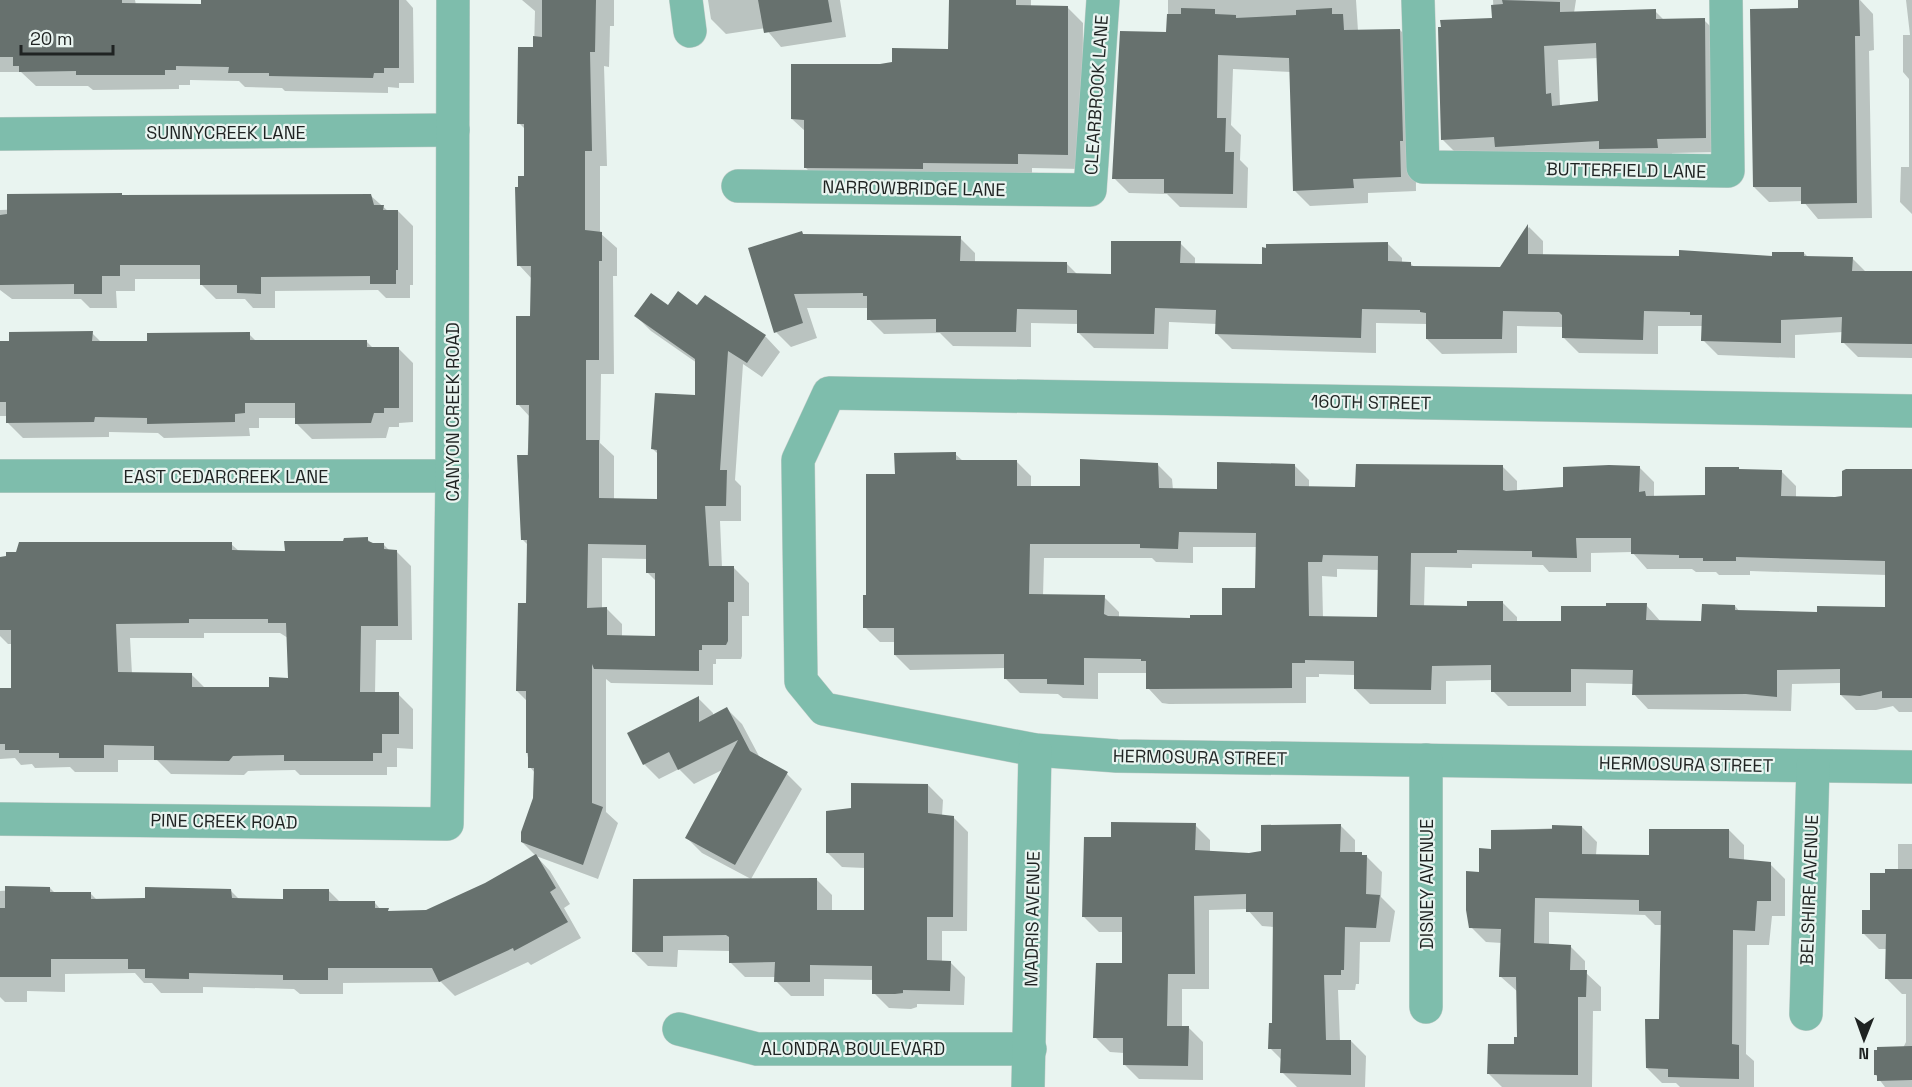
<svg xmlns="http://www.w3.org/2000/svg" width="1912" height="1087" viewBox="0 0 1912 1087" font-family="'Space Grotesk',sans-serif">
	<rect width="100%" height="100%" fill="#e9f4f0"/>
	<!-- shadow -->
	<g fill="#0003" fill-rule="evenodd">
		<polygon points="0,0 135,0 136,5 202,6 203,0 406,0 413,8 414,83 399,83 399,88 388,87 388,93 285,91 282,88 245,87 239,81 190,80 190,85 179,85 179,89 93,90 88,86 36,86 21,72 0,72"/>
		<path d="M 522,0 L 614,0 L 614,26 L 610,26 L 609,67 L 604,66 L 607,166 L 600,166 L 600,233 L 617,248 L 617,276 L 613,276 L 614,374 L 601,374 L 600,443 L 614,456 L 614,500 L 659,501 L 658,454 L 653,449 L 696,397 L 697,363 L 651,331 L 636,316 L 668,308 L 698,308 L 705,297 L 766,337 L 780,352 L 762,377 L 743,364 L 735,480 L 741,486 L 741,521 L 720,521 L 722,568 L 734,568 L 749,583 L 749,616 L 742,616 L 742,656 L 741,659 L 716,659 L 716,664 L 713,664 L 713,685 L 611,683 L 606,679 L 606,812 L 618,823 L 598,879 L 536,856 L 522,842 L 535,798 L 535,773 L 530,767 L 527,753 L 527,701 L 517,691 L 527,604 L 528,545 L 522,539 L 530,417 L 518,404 L 532,318 L 532,279 L 519,265 L 526,177 L 525,129 L 519,123 L 534,49 L 535,11 ZM 602,558 L 648,559 L 648,573 L 657,582 L 657,637 L 622,636 L 622,624 L 607,609 L 602,609 Z"/>
		<polygon points="708,0 840,0 846,37 781,47 765,28 726,34 711,19"/>
		<polygon points="950,0 1031,0 1031,7 1068,8 1083,23 1082,169 1032,168 1032,179 820,182 805,167 806,132 792,119 880,66 950,50"/>
		<polygon points="1168,0 1356,0 1358,31 1400,30 1415,45 1416,191 1368,193 1368,203 1310,206 1295,191 1291,72 1233,69 1231,125 1241,135 1240,160 1248,168 1247,208 1180,207 1167,194 1129,193 1114,178 1168,33"/>
		<path d="M 1493,0 L 1576,0 L 1574,13 L 1655,11 L 1665,21 L 1704,20 L 1719,35 L 1721,152 L 1672,153 L 1672,163 L 1457,154 L 1442,139 L 1494,20 ZM 1598,58 L 1600,102 L 1560,105 L 1558,60 Z"/>
		<polygon points="1799,0 1860,0 1873,14 1874,50 1869,51 1872,218 1818,219 1803,201 1769,202 1754,187 1799,10"/>
		<polygon points="1906,0 1912,0 1912,214 1900,202 1901,167 1909,167 1909,79 1903,72 1903,35 1910,35"/>
		<polygon points="371,196 388,211 398,211 413,226 413,285 410,285 410,298 386,298 378,290 275,291 275,308 253,308 245,299 216,299 201,284 201,279 135,279 135,291 116,291 117,308 90,308 81,299 12,299 0,290 0,210"/>
		<polygon points="1529,227 1543,241 1543,255 1773,258 1804,253 1808,257 1852,258 1866,272 1912,272 1912,358 1858,357 1843,342 1843,332 1795,335 1795,358 1718,355 1703,340 1703,326 1658,326 1658,354 1579,353 1564,338 1564,327 1517,326 1517,353 1442,354 1427,339 1427,324 1376,323 1376,353 1232,349 1217,334 1217,324 1169,322 1168,349 1094,348 1079,333 1079,324 1031,323 1031,347 953,346 940,333 884,334 869,319 869,308 807,308 817,338 791,347 776,332 805,236 960,238 975,253 975,262 1066,263 1078,275 1112,275 1180,243 1195,258 1195,264 1264,265 1387,243 1402,258 1402,263 1410,263 1414,267 1500,269"/>
		<polygon points="92,333 102,343 149,342 249,334 257,342 367,342 373,348 398,348 413,363 413,422 399,423 399,427 389,427 386,438 312,439 297,424 297,418 259,418 259,428 249,428 250,436 164,438 158,433 109,432 109,437 23,438 8,423 8,416 0,416 0,343"/>
		<path d="M 955,454 L 963,461 L 1016,461 L 1031,476 L 1031,487 L 1081,487 L 1157,464 L 1172,479 L 1173,490 L 1218,491 L 1294,465 L 1309,480 L 1309,488 L 1357,488 L 1502,466 L 1517,481 L 1517,492 L 1564,489 L 1639,467 L 1654,482 L 1654,497 L 1706,497 L 1738,468 L 1741,471 L 1781,471 L 1796,486 L 1796,498 L 1844,498 L 1912,470 L 1912,712 L 1899,712 L 1893,706 L 1876,710 L 1856,710 L 1841,695 L 1841,683 L 1792,684 L 1791,711 L 1648,709 L 1634,694 L 1634,684 L 1586,683 L 1586,706 L 1508,706 L 1493,691 L 1493,680 L 1446,681 L 1446,704 L 1370,704 L 1355,689 L 1355,675 L 1319,674 L 1319,677 L 1306,677 L 1306,703 L 1169,704 L 1162,703 L 1148,688 L 1148,673 L 1098,673 L 1098,699 L 1063,698 L 1058,694 L 1020,693 L 1005,678 L 1005,668 L 910,670 L 895,655 L 895,642 L 880,642 L 865,627 L 867,596 L 896,476 ZM 1193,547 L 1257,547 L 1256,590 L 1223,617 L 1192,619 L 1119,618 L 1119,612 L 1104,597 L 1043,596 L 1044,558 L 1152,558 L 1156,562 L 1193,563 ZM 1632,552 L 1647,569 L 1692,569 L 1696,572 L 1716,572 L 1719,575 L 1750,575 L 1750,571 L 1887,575 L 1887,609 L 1818,613 L 1740,612 L 1735,606 L 1703,623 L 1661,622 L 1646,605 L 1562,623 L 1517,623 L 1517,617 L 1502,602 L 1469,608 L 1424,607 L 1425,567 L 1472,568 L 1472,564 L 1543,565 L 1549,572 L 1591,572 L 1591,553 ZM 1337,569 L 1380,570 L 1379,618 L 1323,618 L 1322,576 L 1337,577 Z"/>
		<path d="M 367,539 L 373,544 L 383,544 L 390,551 L 396,551 L 411,566 L 412,640 L 376,640 L 375,694 L 398,694 L 413,709 L 413,749 L 397,748 L 397,767 L 387,767 L 387,775 L 300,775 L 295,770 L 248,771 L 244,775 L 171,774 L 157,760 L 118,760 L 118,772 L 75,772 L 70,767 L 35,768 L 32,764 L 21,765 L 15,758 L 0,759 L 0,689 L 13,689 L 12,644 L 8,644 L 0,636 L 0,558 L 231,544 L 240,552 L 286,553 ZM 204,633 L 280,633 L 288,638 L 289,679 L 270,688 L 206,689 L 191,674 L 132,674 L 130,638 L 204,638 Z"/>
		<polygon points="698,698 713,713 713,716 727,709 742,724 760,758 787,774 802,789 751,879 702,853 687,838 724,769 694,784 679,769 659,779 644,764"/>
		<polygon points="928,785 943,800 942,816 953,817 968,832 967,931 942,931 942,962 950,962 965,977 964,1005 917,1004 917,1007 911,1009 889,1008 874,993 874,980 824,979 824,996 791,996 776,981 776,977 745,977 730,962 730,951 678,950 677,967 648,966 633,951 634,881 817,880 832,895 832,911 865,912 865,868 842,867 827,852 853,810"/>
		<polygon points="1195,825 1210,840 1210,852 1249,854 1262,852 1340,825 1355,840 1355,854 1367,857 1382,872 1381,897 1395,911 1390,942 1360,942 1359,984 1356,984 1355,990 1338,990 1340,1041 1351,1041 1366,1056 1365,1087 1297,1087 1282,1072 1282,1060 1270,1048 1273,1025 1274,927 1262,926 1247,909 1209,910 1209,989 1182,989 1182,1027 1188,1027 1203,1042 1203,1080 1139,1079 1124,1064 1124,1053 1110,1052 1095,1037 1124,965 1123,932 1099,932 1084,917 1112,838"/>
		<polygon points="1582,827 1597,842 1596,855 1650,856 1729,830 1744,845 1744,861 1770,864 1785,879 1785,916 1772,916 1769,945 1747,945 1746,1054 1754,1061 1754,1087 1680,1087 1676,1083 1662,1083 1647,1068 1661,1020 1662,925 1655,925 1645,915 1549,912 1549,945 1570,946 1585,961 1585,972 1601,987 1601,1011 1593,1011 1592,1087 1502,1087 1488,1073 1518,1039 1518,992 1501,977 1502,943 1486,942 1471,927 1480,873 1492,850 1492,831"/>
		<polygon points="1898,844 1912,844 1912,1087 1885,1087 1875,1074 1903,1048 1906,1042 1906,994 1902,994 1887,979 1887,949 1879,949 1864,934 1886,875 1898,870"/>
		<polygon points="536,856 550,871 570,904 564,908 581,938 531,965 528,962 455,996 441,982 343,983 343,994 300,994 294,989 203,987 203,993 161,993 152,983 144,983 135,973 65,974 65,992 27,991 27,1002 5,1002 0,997 0,891 50,888 55,893 90,893 98,901 147,900 231,891 240,900 285,900 328,890 341,903 375,903 381,910 390,912 426,912 486,885"/>
	</g>
	<!-- building -->
	<g fill="#67716e" fill-rule="evenodd">
		<polygon points="0,0 122,0 122,3 201,4 201,0 399,0 399,68 384,68 384,73 374,73 373,78 269,76 269,73 228,73 229,67 176,66 176,70 165,70 165,75 76,75 76,71 19,72 19,66 13,66 13,57 0,57"/>
		<path d="M 542,0 L 596,0 L 595,52 L 590,52 L 592,151 L 585,151 L 585,230 L 602,232 L 602,261 L 599,261 L 599,360 L 586,360 L 586,440 L 599,440 L 599,498 L 657,499 L 657,450 L 651,449 L 655,393 L 695,395 L 695,359 L 634,316 L 651,293 L 668,305 L 678,291 L 697,305 L 705,295 L 766,335 L 747,363 L 728,351 L 720,470 L 727,470 L 726,506 L 705,506 L 709,566 L 734,566 L 734,602 L 728,602 L 728,641 L 726,645 L 702,645 L 702,650 L 699,650 L 699,671 L 594,669 L 592,664 L 592,803 L 603,807 L 583,865 L 521,842 L 521,832 L 533,798 L 534,768 L 528,768 L 528,753 L 526,753 L 526,691 L 516,691 L 518,603 L 526,603 L 527,540 L 521,540 L 517,455 L 528,455 L 529,405 L 516,405 L 516,316 L 530,316 L 531,266 L 517,266 L 515,187 L 518,187 L 518,176 L 524,176 L 524,124 L 517,124 L 518,47 L 533,47 L 533,36 L 542,37 ZM 588,544 L 646,545 L 646,573 L 655,573 L 655,636 L 607,635 L 607,607 L 587,608 Z"/>
		<polygon points="758,0 828,0 832,22 764,33"/>
		<polygon points="949,0 1016,0 1016,5 1068,6 1068,155 1018,154 1018,164 923,163 923,169 804,168 804,120 791,119 791,64 880,64 892,62 892,48 948,49"/>
		<path d="M 1502,0 L 1560,2 L 1560,12 L 1656,9 L 1656,19 L 1705,18 L 1706,138 L 1657,139 L 1658,148 L 1599,149 L 1599,141 L 1495,147 L 1494,137 L 1441,140 L 1438,27 L 1441,27 L 1440,20 L 1492,18 L 1491,5 L 1503,4 ZM 1596,43 L 1598,101 L 1552,106 L 1551,93 L 1546,94 L 1544,46 Z"/>
		<polygon points="1798,0 1859,0 1860,36 1855,36 1857,203 1801,204 1801,187 1753,187 1750,9 1798,8"/>
		<polygon points="1181,8 1215,9 1215,14 1236,15 1236,18 1296,15 1296,10 1332,8 1332,14 1343,14 1344,30 1400,29 1403,141 1400,141 1401,177 1353,179 1354,188 1293,191 1289,58 1218,55 1217,118 1226,118 1225,152 1234,152 1233,194 1164,193 1164,179 1112,179 1120,31 1166,32 1167,14 1181,14"/>
		<polygon points="122,193 122,195 371,194 374,205 384,205 383,210 398,210 398,270 396,270 396,284 370,284 370,276 261,277 261,294 237,293 237,285 200,285 200,265 120,265 120,276 102,276 102,294 74,294 74,284 0,285 0,215 7,214 7,194"/>
		<polygon points="1528,224 1528,254 1679,256 1679,250 1772,256 1772,252 1804,252 1804,256 1853,257 1852,271 1912,271 1912,344 1841,343 1842,317 1781,320 1781,343 1701,341 1702,315 1690,315 1690,312 1644,311 1643,340 1562,338 1562,315 1559,312 1503,311 1502,339 1426,339 1426,313 1420,312 1420,310 1362,309 1361,338 1215,334 1216,310 1155,308 1154,334 1077,333 1077,310 1017,309 1016,332 936,332 936,319 867,320 867,296 863,296 863,293 794,294 803,323 774,333 748,248 802,231 803,234 961,236 960,261 1067,262 1067,273 1111,274 1111,241 1181,241 1180,263 1262,264 1262,247 1266,248 1266,244 1388,242 1388,261 1411,262 1411,266 1500,267"/>
		<polygon points="93,331 92,341 147,341 147,333 250,332 250,340 367,340 367,347 399,347 399,408 384,408 384,413 374,413 371,423 295,424 295,403 245,403 245,413 235,414 235,422 147,424 147,418 95,417 94,422 6,423 6,402 0,402 0,341 9,341 9,332"/>
		<path d="M 956,452 L 956,460 L 1017,460 L 1017,486 L 1080,486 L 1080,459 L 1158,463 L 1159,488 L 1217,489 L 1217,462 L 1295,464 L 1295,486 L 1355,487 L 1356,464 L 1503,465 L 1503,490 L 1506,491 L 1563,487 L 1563,467 L 1609,465 L 1640,466 L 1639,492 L 1645,491 L 1646,496 L 1705,495 L 1705,467 L 1739,467 L 1739,469 L 1782,470 L 1781,496 L 1835,497 L 1842,496 L 1842,471 L 1846,469 L 1912,469 L 1912,698 L 1882,698 L 1882,691 L 1860,696 L 1840,695 L 1840,669 L 1777,670 L 1777,697 L 1746,694 L 1632,695 L 1633,670 L 1571,669 L 1571,692 L 1491,692 L 1491,665 L 1432,666 L 1431,690 L 1354,689 L 1354,661 L 1305,660 L 1305,663 L 1292,663 L 1292,688 L 1153,689 L 1146,689 L 1146,661 L 1141,661 L 1141,659 L 1084,658 L 1084,685 L 1047,684 L 1047,679 L 1004,679 L 1004,654 L 894,655 L 894,628 L 863,628 L 863,595 L 866,595 L 866,474 L 895,474 L 894,453 ZM 1179,532 L 1256,533 L 1255,588 L 1222,588 L 1222,615 L 1190,615 L 1190,618 L 1108,616 L 1104,614 L 1105,595 L 1029,594 L 1030,544 L 1140,544 L 1140,548 L 1178,549 ZM 1576,538 L 1631,538 L 1631,554 L 1679,555 L 1679,558 L 1703,558 L 1703,561 L 1736,561 L 1736,557 L 1885,561 L 1885,607 L 1817,606 L 1817,612 L 1735,610 L 1735,605 L 1702,604 L 1701,621 L 1646,620 L 1647,603 L 1606,603 L 1606,606 L 1561,606 L 1561,621 L 1503,621 L 1503,601 L 1467,601 L 1467,606 L 1410,605 L 1411,553 L 1457,553 L 1457,550 L 1532,551 L 1532,557 L 1577,558 ZM 1323,555 L 1378,556 L 1377,617 L 1309,616 L 1308,562 L 1322,562 Z"/>
		<path d="M 368,537 L 368,541 L 373,543 L 384,543 L 384,549 L 397,550 L 398,626 L 361,626 L 360,692 L 399,692 L 399,734 L 382,734 L 382,753 L 373,753 L 373,761 L 284,761 L 284,755 L 233,756 L 229,761 L 154,760 L 154,746 L 104,745 L 104,758 L 59,758 L 59,753 L 19,753 L 19,750 L 5,750 L 5,744 L 0,744 L 0,688 L 11,688 L 11,630 L 0,630 L 0,557 L 6,556 L 6,552 L 16,552 L 19,542 L 232,542 L 232,550 L 285,551 L 284,541 L 343,541 L 344,538 ZM 189,619 L 268,619 L 268,623 L 286,623 L 288,678 L 269,677 L 269,687 L 192,687 L 192,673 L 118,672 L 116,624 L 189,623 Z"/>
		<polygon points="699,696 699,722 727,707 750,751 788,772 735,865 685,838 738,740 678,770 669,752 643,765 627,733"/>
		<polygon points="851,783 928,784 928,813 954,816 953,917 927,917 927,960 951,961 950,991 903,990 903,993 895,994 872,994 872,966 810,965 810,982 774,982 775,962 729,963 729,937 726,935 663,936 663,952 632,952 633,879 817,878 817,910 864,910 864,853 826,853 826,811 851,808"/>
		<polygon points="1111,822 1196,823 1195,850 1249,853 1261,851 1261,825 1341,824 1340,852 1362,852 1362,855 1367,855 1366,894 1380,895 1376,928 1345,927 1344,970 1341,970 1341,975 1324,975 1326,1040 1351,1040 1351,1075 1280,1073 1281,1049 1268,1049 1269,1023 1272,1023 1273,912 1246,912 1246,894 1194,896 1195,974 1168,974 1167,1026 1189,1026 1188,1066 1123,1065 1123,1038 1093,1038 1096,963 1122,963 1122,917 1082,917 1084,837 1111,837"/>
		<polygon points="1552,825 1582,826 1582,854 1649,855 1649,829 1729,829 1729,858 1771,862 1771,901 1757,901 1755,931 1733,930 1732,1044 1739,1045 1739,1079 1668,1077 1668,1069 1646,1068 1645,1019 1659,1019 1661,911 1639,911 1639,900 1535,898 1534,943 1571,945 1570,970 1587,970 1586,997 1578,997 1578,1075 1487,1074 1488,1044 1514,1044 1514,1037 1517,1037 1516,977 1499,977 1501,929 1469,928 1466,910 1466,871 1479,872 1479,848 1491,849 1491,830 1552,829"/>
		<polygon points="536,854 556,888 550,892 568,922 514,951 513,948 439,982 432,968 328,968 328,980 283,980 283,975 189,973 189,979 145,978 145,969 128,969 128,959 51,959 51,977 0,977 0,908 5,908 5,886 50,887 50,892 91,892 91,899 145,898 145,887 231,889 232,898 283,899 283,889 329,889 329,901 375,901 375,908 389,908 388,911 426,910 485,883"/>
		<polygon points="1885,869 1912,869 1912,979 1885,979 1886,934 1862,934 1862,910 1870,910 1870,873 1885,873"/>
		<polygon points="1912,1046 1912,1080 1877,1081 1877,1075 1874,1075 1874,1050 1877,1050 1877,1047"/>
	</g>
	<g fill="none" stroke-linecap="round" stroke-linejoin="round">
		<!-- street casing -->
		<g stroke="#c5cecb" stroke-width="34">
			<g id="street">
				<polyline points="686,0 690,31"/>
				<polyline points="1418,0 1423,167 1728,171 1726,0"/>
				<polyline points="0,134 453,130"/>
				<polyline points="738,186 1090,190 1103,0"/>
				<polyline points="1912,411 829,393 798,460 801,681 824,709 1035,750 1117,756 1912,767"/>
				<polyline points="0,476 452,476"/>
				<polyline points="0,819 447,824 452,476 453,0"/>
				<polyline points="1426,1007 1426,760"/>
				<polyline points="1806,1014 1813,766"/>
				<polyline points="679,1029 757,1049 1030,1049"/>
				<polyline points="1028,1087 1035,750"/>
			</g>
		</g>
		<!-- street -->
		<use href="#street" stroke="#7ebdac" stroke-width="33"/>
	</g>
	<g text-anchor="middle" dominant-baseline="central" stroke-width="4.5" stroke-linejoin="round" paint-order="stroke">
		<!-- street labels -->
		<g font-size="18" fill="#1f2322" stroke="#e9f4f0">
			<text transform="translate(1096 95) rotate(-86)">CLEARBROOK LANE</text>
			<text x="226" y="132">SUNNYCREEK LANE</text>
			<text transform="translate(1626 170) rotate(1)">BUTTERFIELD LANE</text>
			<text transform="translate(914 188) rotate(1)">NARROWBRIDGE LANE</text>
			<text transform="translate(1371 402) rotate(1)">160TH STREET</text>
			<text transform="translate(452 412) rotate(-90)">CANYON CREEK ROAD</text>
			<text x="226" y="476">EAST CEDARCREEK LANE</text>
			<text transform="translate(1200 757) rotate(1)">HERMOSURA STREET</text>
			<text transform="translate(1686 764) rotate(1)">HERMOSURA STREET</text>
			<text transform="translate(224 821) rotate(1)">PINE CREEK ROAD</text>
			<text transform="translate(1426 884) rotate(-90)">DISNEY AVENUE</text>
			<text transform="translate(1809 890) rotate(-88)">BELSHIRE AVENUE</text>
			<text transform="translate(1032 919) rotate(-89)">MADRIS AVENUE</text>
			<text x="853" y="1048">ALONDRA BOULEVARD</text>
		</g>
	</g>
	<!-- north arrow -->
	<g transform="translate(1864 1039) rotate(181)" stroke="#e9f4f0" stroke-width="4.5" paint-order="stroke">
	<path d="M0-4.5L10 22L0 15L-10 22Z" fill="#1f2322"/>
	<text y="-9" font-size="16" font-weight="bold" text-anchor="middle" fill="#1f2322">N</text>
	</g>
	<!-- scale -->
	<path d="M21 45v9h92v-9" fill="none" stroke="#1f2322" stroke-width="3"/>
	<text x="30" y="45" font-size="18" fill="#1f2322" stroke="#e9f4f0" stroke-width="4.5" paint-order="stroke">20 m</text>
</svg>
